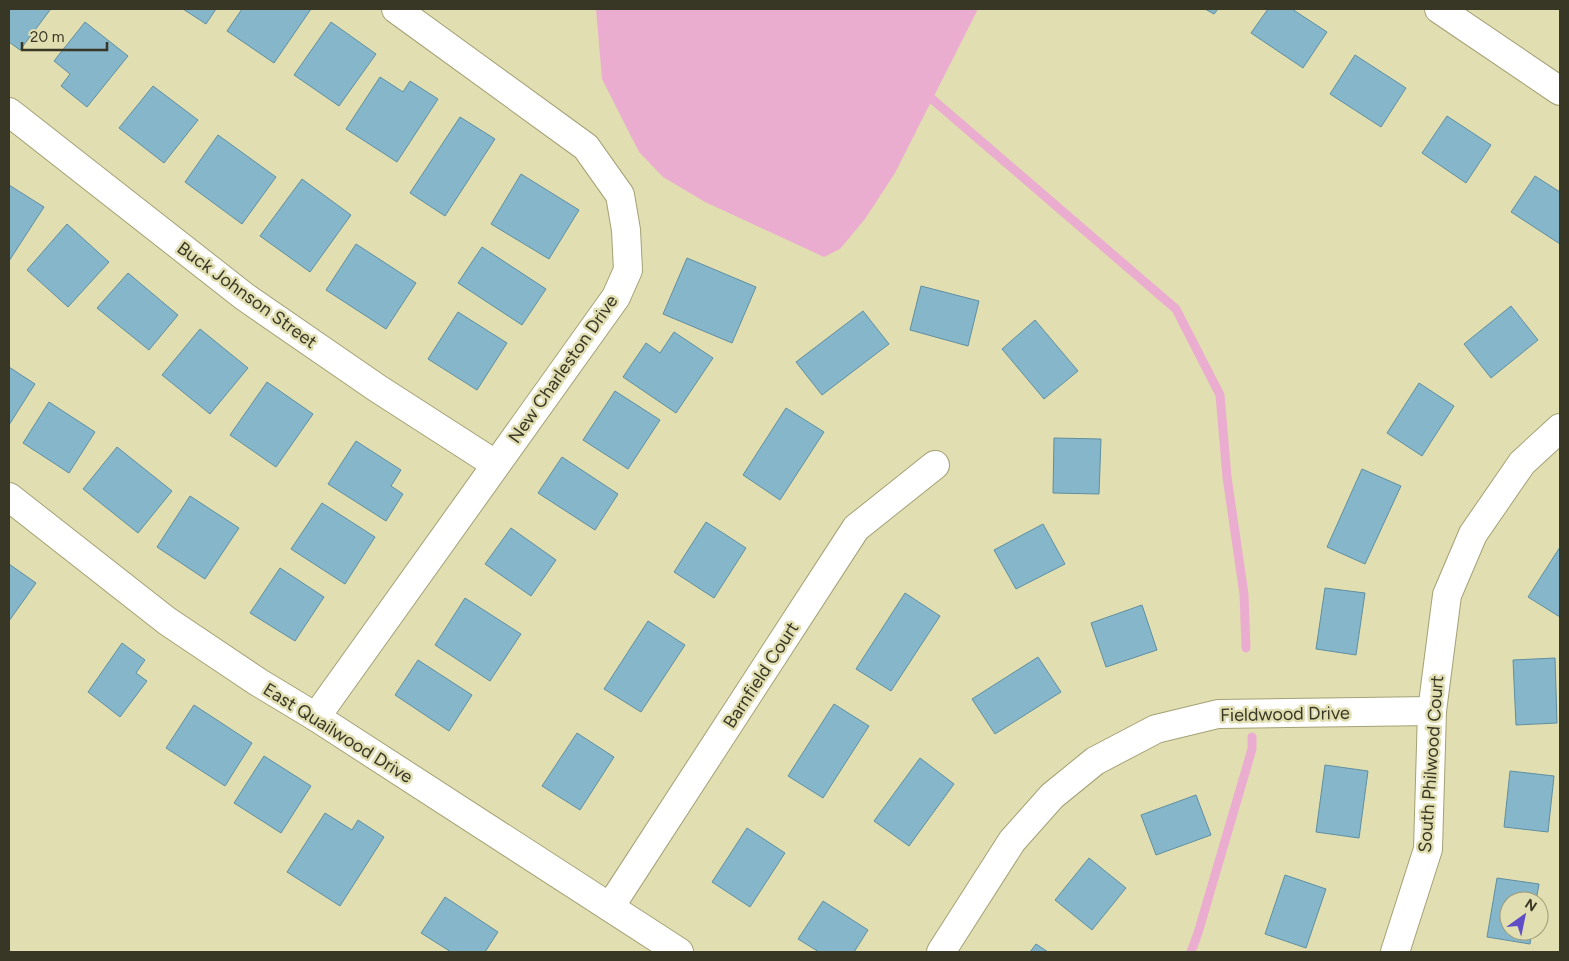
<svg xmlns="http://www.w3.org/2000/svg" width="1569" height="961" viewBox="0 0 1569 961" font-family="Figtree,sans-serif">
	<rect width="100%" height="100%" fill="#e1deb1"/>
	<!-- water -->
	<polygon fill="#ebadcf" points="596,9 978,9 895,173 865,219 840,249 824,257 705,202 663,177 639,152 602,79"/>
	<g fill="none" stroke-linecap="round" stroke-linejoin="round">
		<!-- stream -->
		<g stroke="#ebadcf" stroke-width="9">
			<polyline points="925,93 1176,309 1220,395 1227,477 1244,594 1246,648"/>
			<polyline points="1191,952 1198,933 1252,749 1252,737"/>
		</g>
	</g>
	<!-- building -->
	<g fill="#85b6c9" stroke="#5f8fa1">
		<polygon points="9,9 48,9 50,10 20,50 9,42"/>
		<polygon points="183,9 216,9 206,24"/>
		<polygon points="242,9 311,9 274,63 227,31"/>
		<polygon points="1205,9 1218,9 1214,14"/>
		<polygon points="1268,9 1292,9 1327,32 1303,68 1251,33"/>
		<polygon points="85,22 128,56 87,107 61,86 70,74 54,61"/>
		<polygon points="331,22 376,54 339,106 294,75"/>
		<polygon points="1355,55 1406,88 1381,127 1330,94"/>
		<polygon points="380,77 403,92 410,81 438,99 397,162 346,129"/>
		<polygon points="153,86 198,120 164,163 119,128"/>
		<polygon points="1447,116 1491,145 1466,183 1422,153"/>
		<polygon points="460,117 495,139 445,216 410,193"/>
		<polygon points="218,135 276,177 242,224 185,182"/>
		<polygon points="521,174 579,210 549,259 491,224"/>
		<polygon points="1535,176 1560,192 1560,244 1511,212"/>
		<polygon points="302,179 351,215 310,272 260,236"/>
		<polygon points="9,185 44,207 9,261"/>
		<polygon points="67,224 109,262 68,307 27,270"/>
		<polygon points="356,244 416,283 386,329 326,290"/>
		<polygon points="482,247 546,289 522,325 458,283"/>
		<polygon points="687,258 756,287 732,343 663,314"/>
		<polygon points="128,273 178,315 149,350 97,308"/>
		<polygon points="921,286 979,301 968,346 910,330"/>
		<polygon points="1511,306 1538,340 1491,378 1464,344"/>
		<polygon points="863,311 889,344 822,395 796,362"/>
		<polygon points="458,312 507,343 477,390 428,359"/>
		<polygon points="1035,320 1078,371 1044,399 1002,349"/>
		<polygon points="200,329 248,368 210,414 162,375"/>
		<polygon points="674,332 713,358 676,413 623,377 646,343 660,353"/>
		<polygon points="9,367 35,384 9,425"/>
		<polygon points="267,382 313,414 276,467 230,435"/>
		<polygon points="1419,383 1454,406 1422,456 1387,433"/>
		<polygon points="615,391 660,420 628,469 583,440"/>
		<polygon points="49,402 95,432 69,473 23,443"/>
		<polygon points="786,408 824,432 780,500 743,475"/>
		<polygon points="1054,438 1101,439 1099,494 1053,493"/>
		<polygon points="356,441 401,470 391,486 403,494 386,521 328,484"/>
		<polygon points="117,447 172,491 138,533 83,489"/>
		<polygon points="562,457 618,494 595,530 538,493"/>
		<polygon points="1362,469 1401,486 1365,564 1327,547"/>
		<polygon points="190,496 239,528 205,579 157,547"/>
		<polygon points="322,503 375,537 345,584 291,549"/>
		<polygon points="706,522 746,548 714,598 674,572"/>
		<polygon points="1043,524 1065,564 1016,589 994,550"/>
		<polygon points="511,528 556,560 531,596 485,564"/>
		<polygon points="1560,547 1560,617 1528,597"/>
		<polygon points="9,564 36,583 9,621"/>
		<polygon points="280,568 324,597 295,641 250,613"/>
		<polygon points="1325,588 1365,593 1356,655 1316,649"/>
		<polygon points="905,593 940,616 891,691 856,669"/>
		<polygon points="465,598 521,634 490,681 435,645"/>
		<polygon points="1142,605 1157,650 1106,667 1091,623"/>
		<polygon points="648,621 685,645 641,712 604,689"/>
		<polygon points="122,643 145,660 136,673 147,681 120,717 88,692"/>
		<polygon points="1038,657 1061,692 995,734 972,699"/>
		<polygon points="1555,658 1557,723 1516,725 1513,660"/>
		<polygon points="418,660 472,695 449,731 395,695"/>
		<polygon points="834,704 869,726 823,798 788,776"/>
		<polygon points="194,705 252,743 225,786 166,748"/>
		<polygon points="577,733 614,757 580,810 542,786"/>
		<polygon points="264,756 311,786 281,833 234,803"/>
		<polygon points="920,758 954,784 909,846 874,821"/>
		<polygon points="1325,765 1368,771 1359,838 1316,832"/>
		<polygon points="1510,771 1554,776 1548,832 1504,827"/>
		<polygon points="1196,795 1211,835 1156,855 1141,815"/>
		<polygon points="325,813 352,830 358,820 384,837 340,906 287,872"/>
		<polygon points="747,828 785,853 750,907 712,882"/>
		<polygon points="1089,858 1126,888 1092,930 1055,900"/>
		<polygon points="1285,875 1326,889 1306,948 1265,934"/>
		<polygon points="1497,878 1539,884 1536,901 1509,901 1509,931 1532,931 1530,944 1487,937"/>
		<polygon points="445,897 498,932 485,952 451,952 421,933"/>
		<polygon points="823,901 868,930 854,952 819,952 798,939"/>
		<polygon points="1036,944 1048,952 1030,952"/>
	</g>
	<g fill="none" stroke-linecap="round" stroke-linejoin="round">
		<!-- minor casing -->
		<g stroke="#a4a176" stroke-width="30">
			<g id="minor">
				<polyline points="1439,9 1560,91"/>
				<polyline points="9,112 245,297 377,388 495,464"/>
				<polyline points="9,497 167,621 258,682 316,717 679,952"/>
				<polyline points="316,717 616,297 628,270 626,230 620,195 586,147 396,9"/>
				<polyline points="610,907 856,528 935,465"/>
				<polyline points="941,952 1012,841 1052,796 1095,761 1156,729 1218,714 1432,711"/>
				<polyline points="1395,952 1428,849 1432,711 1447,595 1473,534 1522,463 1560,428"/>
			</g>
		</g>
		<!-- minor -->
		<use href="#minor" stroke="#fff" stroke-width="28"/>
	</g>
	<g text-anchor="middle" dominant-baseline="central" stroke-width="5" stroke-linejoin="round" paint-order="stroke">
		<!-- street labels -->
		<g font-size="18" fill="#383725" stroke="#e1deb1">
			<text transform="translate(247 295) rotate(36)">Buck Johnson Street</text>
			<text transform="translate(563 369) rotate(-55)">New Charleston Drive</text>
			<text transform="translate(761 675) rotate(-57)">Barnfield Court</text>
			<text transform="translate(1285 714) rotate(-1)">Fieldwood Drive</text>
			<text transform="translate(338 733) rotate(32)">East Quailwood Drive</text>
			<text transform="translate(1431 764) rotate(-86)">South Philwood Court</text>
		</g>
	</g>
	<!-- border -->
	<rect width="1569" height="961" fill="none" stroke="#383725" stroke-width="20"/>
	<!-- north arrow -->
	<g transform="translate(1524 916) rotate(33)"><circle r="24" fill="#e1deb1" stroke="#9d9b79"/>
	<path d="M0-4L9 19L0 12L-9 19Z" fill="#604ec7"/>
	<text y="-8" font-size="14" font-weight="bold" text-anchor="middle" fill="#383725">N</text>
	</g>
	<!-- scale -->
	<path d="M22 42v8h85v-8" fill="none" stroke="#383725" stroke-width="2.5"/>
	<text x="30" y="42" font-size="15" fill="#383725" stroke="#e1deb1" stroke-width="4" paint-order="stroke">20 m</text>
</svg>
